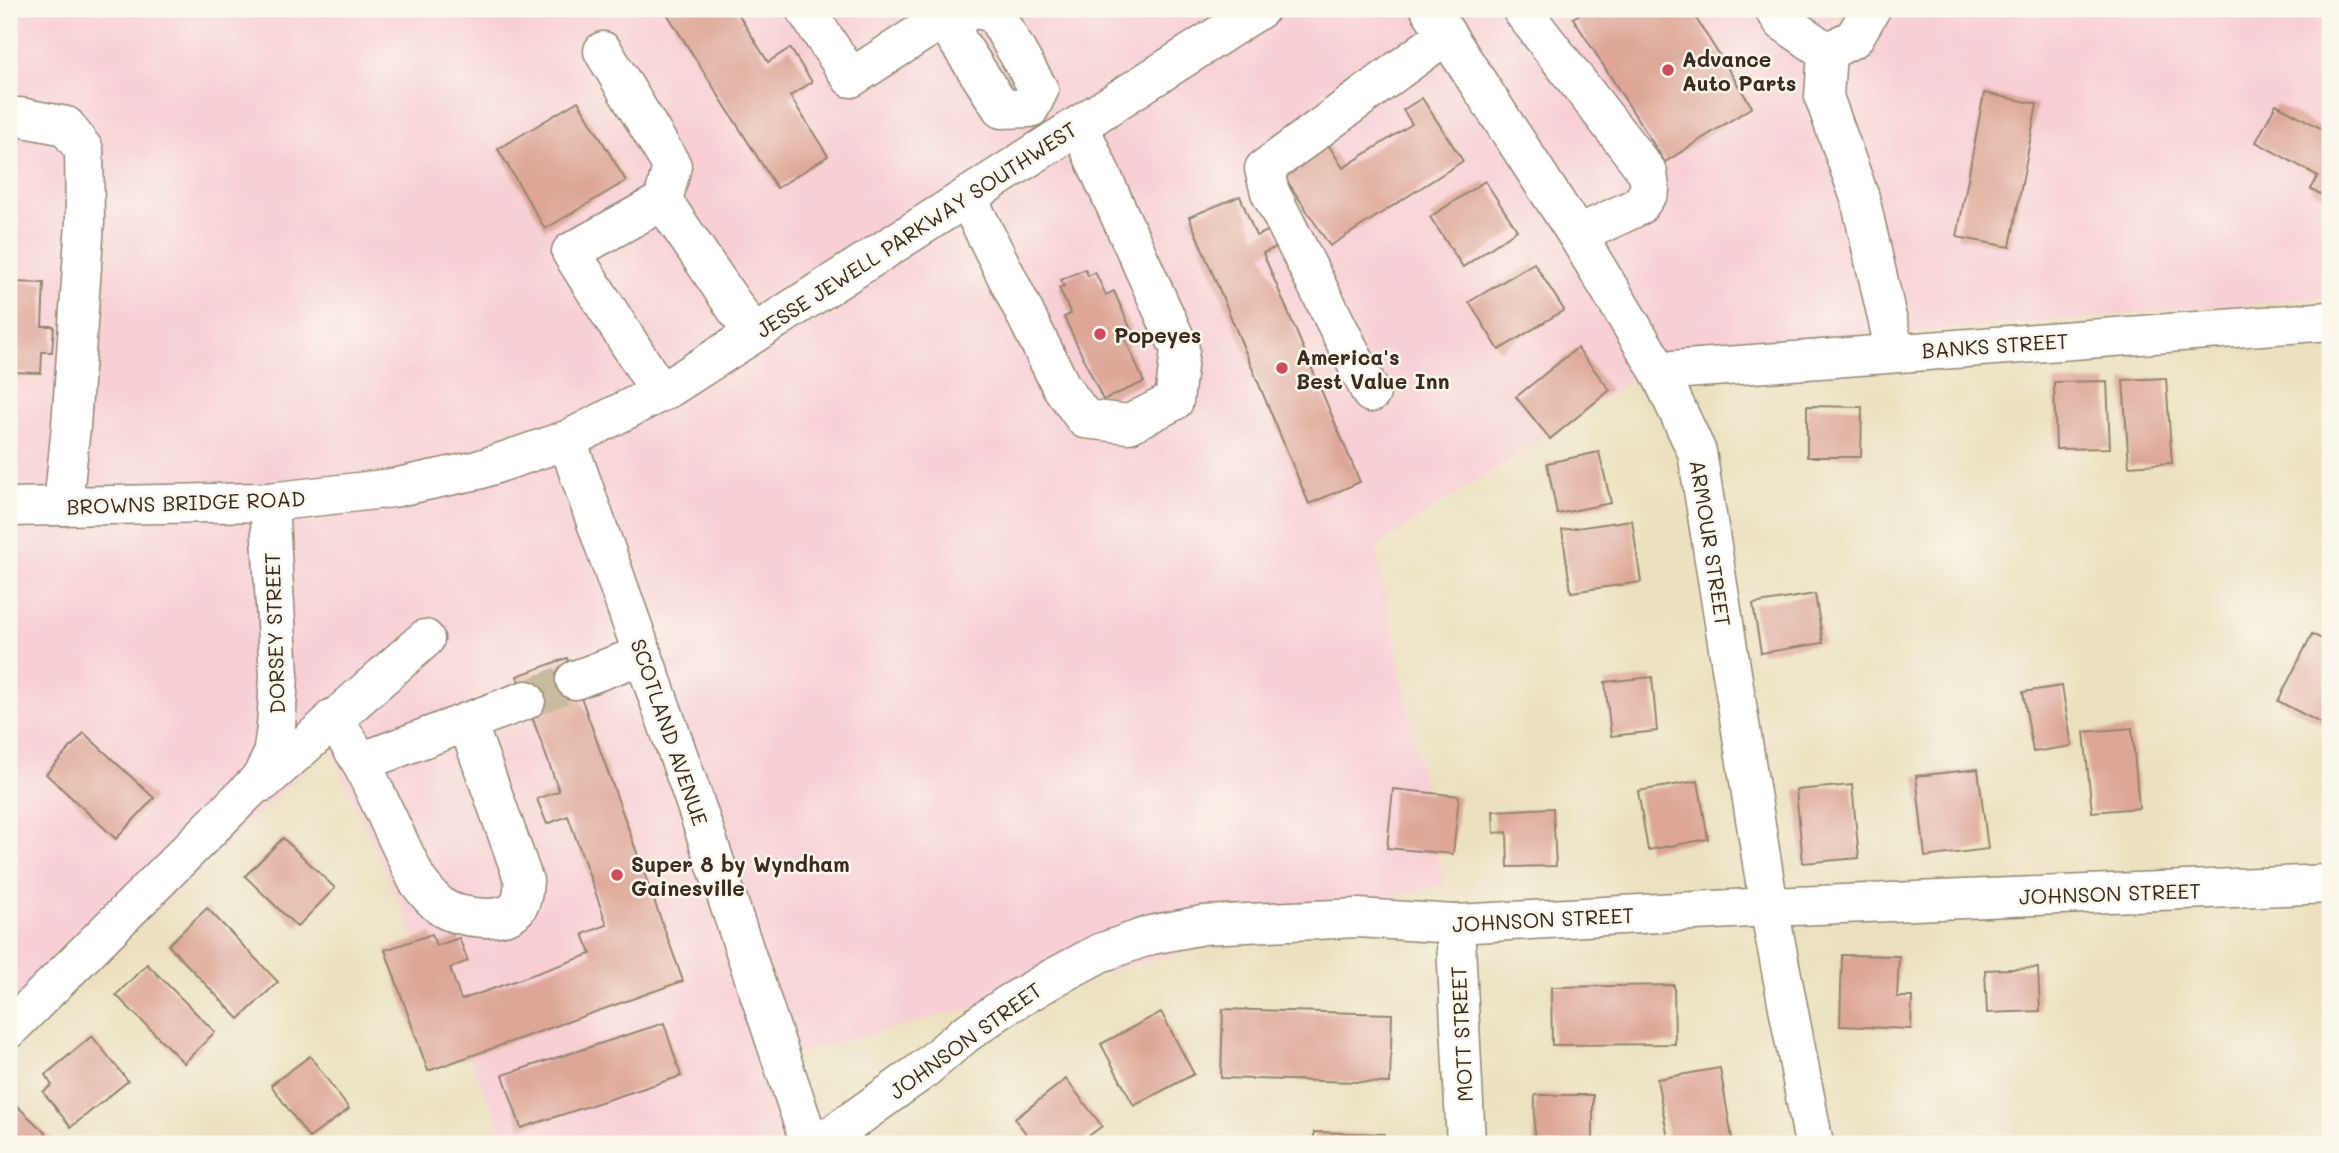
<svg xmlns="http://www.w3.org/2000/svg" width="2339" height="1153" viewBox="0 0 2339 1153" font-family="Mali,sans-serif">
	<rect width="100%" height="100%" fill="#fbf7ec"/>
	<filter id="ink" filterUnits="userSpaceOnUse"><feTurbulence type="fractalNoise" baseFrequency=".0143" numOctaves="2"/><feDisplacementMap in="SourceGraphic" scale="14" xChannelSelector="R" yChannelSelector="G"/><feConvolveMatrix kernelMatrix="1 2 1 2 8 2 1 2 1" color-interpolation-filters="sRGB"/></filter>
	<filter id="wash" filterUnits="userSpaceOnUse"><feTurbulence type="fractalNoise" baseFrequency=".00686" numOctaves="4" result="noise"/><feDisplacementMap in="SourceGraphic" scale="28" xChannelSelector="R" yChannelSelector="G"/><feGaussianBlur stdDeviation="1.57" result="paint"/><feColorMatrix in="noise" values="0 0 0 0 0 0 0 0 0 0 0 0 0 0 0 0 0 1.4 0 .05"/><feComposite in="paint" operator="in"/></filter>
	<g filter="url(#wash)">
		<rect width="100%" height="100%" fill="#ebe1c0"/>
		<!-- built -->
		<polygon fill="#f7cfd5" points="9,9 2330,9 2330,297 1672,353 1376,547 1444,884 765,1062 792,1144 508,1144 329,747 9,1050"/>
		<g id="blocks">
			<!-- building -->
			<g fill="#dda697">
				<polygon points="664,9 735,9 768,62 790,48 812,82 790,96 828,156 777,188"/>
				<polygon points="1588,9 1690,9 1752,107 1665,162 1573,18"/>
				<polygon points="1984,93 2037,104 2010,247 1957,237"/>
				<polygon points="1422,98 1463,161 1330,246 1280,170 1326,141 1343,168 1412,124 1403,110"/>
				<polygon points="578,101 626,181 545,229 498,149"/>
				<polygon points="2276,104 2330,133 2330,199 2311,189 2318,176 2256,142"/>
				<polygon points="1485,181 1517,230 1463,267 1430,217"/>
				<polygon points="1240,196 1256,236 1275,228 1282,245 1263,253 1360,482 1309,504 1189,217"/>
				<polygon points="1534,263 1564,310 1499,350 1469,302"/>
				<polygon points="1085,269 1088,276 1095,272 1106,295 1114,291 1132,332 1124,336 1144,382 1103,400 1064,317 1071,314 1059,288 1064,286 1061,280"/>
				<polygon points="9,282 44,283 42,326 54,326 52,352 42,352 41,373 9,372"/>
				<polygon points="1577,348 1610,390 1550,439 1516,397"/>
				<polygon points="2166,378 2172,463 2129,466 2123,380"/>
				<polygon points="2107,381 2110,448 2056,449 2054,382"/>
				<polygon points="1807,406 1862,407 1861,457 1807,457"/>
				<polygon points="1599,452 1611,503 1557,514 1547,463"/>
				<polygon points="1632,520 1641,582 1571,592 1562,530"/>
				<polygon points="1815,594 1823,643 1761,653 1753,604"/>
				<polygon points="2312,634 2330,643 2330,714 2324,725 2278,701"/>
				<polygon points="567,658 683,981 428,1071 385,950 432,934 436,946 459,938 468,961 450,968 461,1000 591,954 583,934 607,925 568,816 547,824 537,799 559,791 517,676"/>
				<polygon points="1652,677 1657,731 1611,736 1605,682"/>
				<polygon points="2062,686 2072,746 2033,752 2023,692"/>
				<polygon points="2132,728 2139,808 2092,812 2084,732"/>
				<polygon points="84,733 154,798 116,839 46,774"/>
				<polygon points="1978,769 1988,849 1925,857 1916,776"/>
				<polygon points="1698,781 1708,839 1648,850 1638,791"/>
				<polygon points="1852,785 1859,858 1803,863 1796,790"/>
				<polygon points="1393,789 1459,796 1453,854 1387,848"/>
				<polygon points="1553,808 1556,866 1508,867 1507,832 1494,833 1493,811"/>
				<polygon points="283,838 335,888 297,927 245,876"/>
				<polygon points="207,908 278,982 239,1019 168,945"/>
				<polygon points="1842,955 1899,956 1897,997 1912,997 1911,1029 1840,1026"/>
				<polygon points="147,964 215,1032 184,1063 116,995"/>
				<polygon points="2038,968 2040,1011 1987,1013 1985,970"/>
				<polygon points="1674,985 1675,1044 1552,1045 1551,987"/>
				<polygon points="1223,1009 1392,1014 1390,1083 1221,1078"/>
				<polygon points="1161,1012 1194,1074 1134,1106 1101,1044"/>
				<polygon points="664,1023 681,1076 521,1128 503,1075"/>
				<polygon points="92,1036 128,1081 71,1127 43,1092 52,1085 45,1075"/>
				<polygon points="310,1056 349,1109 309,1138 271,1085"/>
				<polygon points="1720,1068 1733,1144 1669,1144 1657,1079"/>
				<polygon points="1066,1079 1102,1126 1078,1144 1034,1144 1015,1119"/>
				<polygon points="1535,1095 1593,1095 1593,1144 1534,1144"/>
				<polygon points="15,1104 57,1144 9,1144 9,1110"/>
				<polygon points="1314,1132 1384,1134 1383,1144 1314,1144"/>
			</g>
		</g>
	</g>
	<g filter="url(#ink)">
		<use href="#blocks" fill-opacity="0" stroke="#93866f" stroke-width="2"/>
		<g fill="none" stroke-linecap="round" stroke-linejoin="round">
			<!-- minor-tunnel -->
			<polyline stroke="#c8bca0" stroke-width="38" stroke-dasharray="38 19" stroke-linecap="butt" points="526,700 575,680"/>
			<!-- minor casing -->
			<g stroke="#93866f" stroke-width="41">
				<g id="minor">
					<polyline points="805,9 851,78 958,9"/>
					<polyline points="960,9 954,35 1002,109 1030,108 1039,90 994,12 972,9"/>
					<polyline points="1430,9 1577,235 1659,371 1697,452 1769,907 1814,1144"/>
					<polyline points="1521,9 1648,173 1650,190 1639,206 1577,235"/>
					<polyline points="1774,9 1782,21 1827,52"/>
					<polyline points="603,51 672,166 663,201"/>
					<polyline points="1827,52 1824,97 1860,198 1895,353"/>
					<polyline points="1827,52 1854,38 1871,9"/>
					<polyline points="9,119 19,117 66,126 84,150 85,222 71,426 63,506"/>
					<polyline points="967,197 1061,386 1085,419 1129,424 1174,401 1180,349 1079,125"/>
					<polyline points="1659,371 2330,321"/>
					<polyline points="660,392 571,252 663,201 753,334"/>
					<polyline points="1371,393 1270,192 1264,169 1446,35"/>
					<polyline points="567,440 692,794 810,1144"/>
					<polyline points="575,680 642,655"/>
					<path d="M 333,718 L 361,762 L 417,880 C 425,891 432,900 443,908 C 459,918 504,924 517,908 C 523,900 523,890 524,881 L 467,722 L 361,762"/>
					<polyline points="467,722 526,700"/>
					<polyline points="263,782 425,639"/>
					<polyline points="1455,924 1466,1144"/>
					<polyline points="9,1029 261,778 272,756 276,727 279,675 269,502"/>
					<polyline points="820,1144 923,1070 964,1035 1007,1005 1053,978 1100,953 1151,935 1203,925 1359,918 1455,924 1769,907 2330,884"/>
				</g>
			</g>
			<!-- major casing -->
			<g stroke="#93866f" stroke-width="41">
				<polyline id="major" points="9,507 269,502 393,488 478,470 567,440 669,388 1260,9"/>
			</g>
			<!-- minor -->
			<use href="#minor" stroke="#fff" stroke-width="38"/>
			<!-- major -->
			<use href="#major" stroke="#fff" stroke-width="38"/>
		</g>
	</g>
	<!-- markers -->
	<g fill="#d1495b" stroke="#fbf7ec" stroke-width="2.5">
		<circle cx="1668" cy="70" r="7"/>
		<circle cx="1100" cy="334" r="7"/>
		<circle cx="1282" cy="368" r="7"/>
		<circle cx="617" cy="875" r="7"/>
	</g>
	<g text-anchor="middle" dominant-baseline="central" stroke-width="5" stroke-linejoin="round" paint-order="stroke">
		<!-- poi labels -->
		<g font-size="21" font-weight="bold" fill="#3b2a1e" stroke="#fbf7ec" text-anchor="start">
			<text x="1682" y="58">Advance<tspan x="1682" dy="24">Auto Parts</tspan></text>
			<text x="1114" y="334">Popeyes</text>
			<text x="1296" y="356">America's<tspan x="1296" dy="24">Best Value Inn</tspan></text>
			<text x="631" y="863">Super 8 by Wyndham<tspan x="631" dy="24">Gainesville</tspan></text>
		</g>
		<!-- street labels -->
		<g font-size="21" fill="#3b2a1e" stroke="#fbf7ec">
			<text transform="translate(916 229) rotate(-33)">JESSE JEWELL PARKWAY SOUTHWEST</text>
			<text transform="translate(1995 345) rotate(-4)">BANKS STREET</text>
			<text transform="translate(186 502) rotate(-2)">BROWNS BRIDGE ROAD</text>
			<text transform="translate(1711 543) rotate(81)">ARMOUR STREET</text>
			<text transform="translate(274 633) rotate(-92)">DORSEY STREET</text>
			<text transform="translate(670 732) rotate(71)">SCOTLAND AVENUE</text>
			<text transform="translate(2110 893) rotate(-2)">JOHNSON STREET</text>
			<text transform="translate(1543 919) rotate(-3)">JOHNSON STREET</text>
			<text transform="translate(1461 1034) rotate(-93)">MOTT STREET</text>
			<text transform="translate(965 1040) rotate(-36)">JOHNSON STREET</text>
		</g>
	</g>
	<!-- margin -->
	<rect width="2339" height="1153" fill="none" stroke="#fbf7ec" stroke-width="35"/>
</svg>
